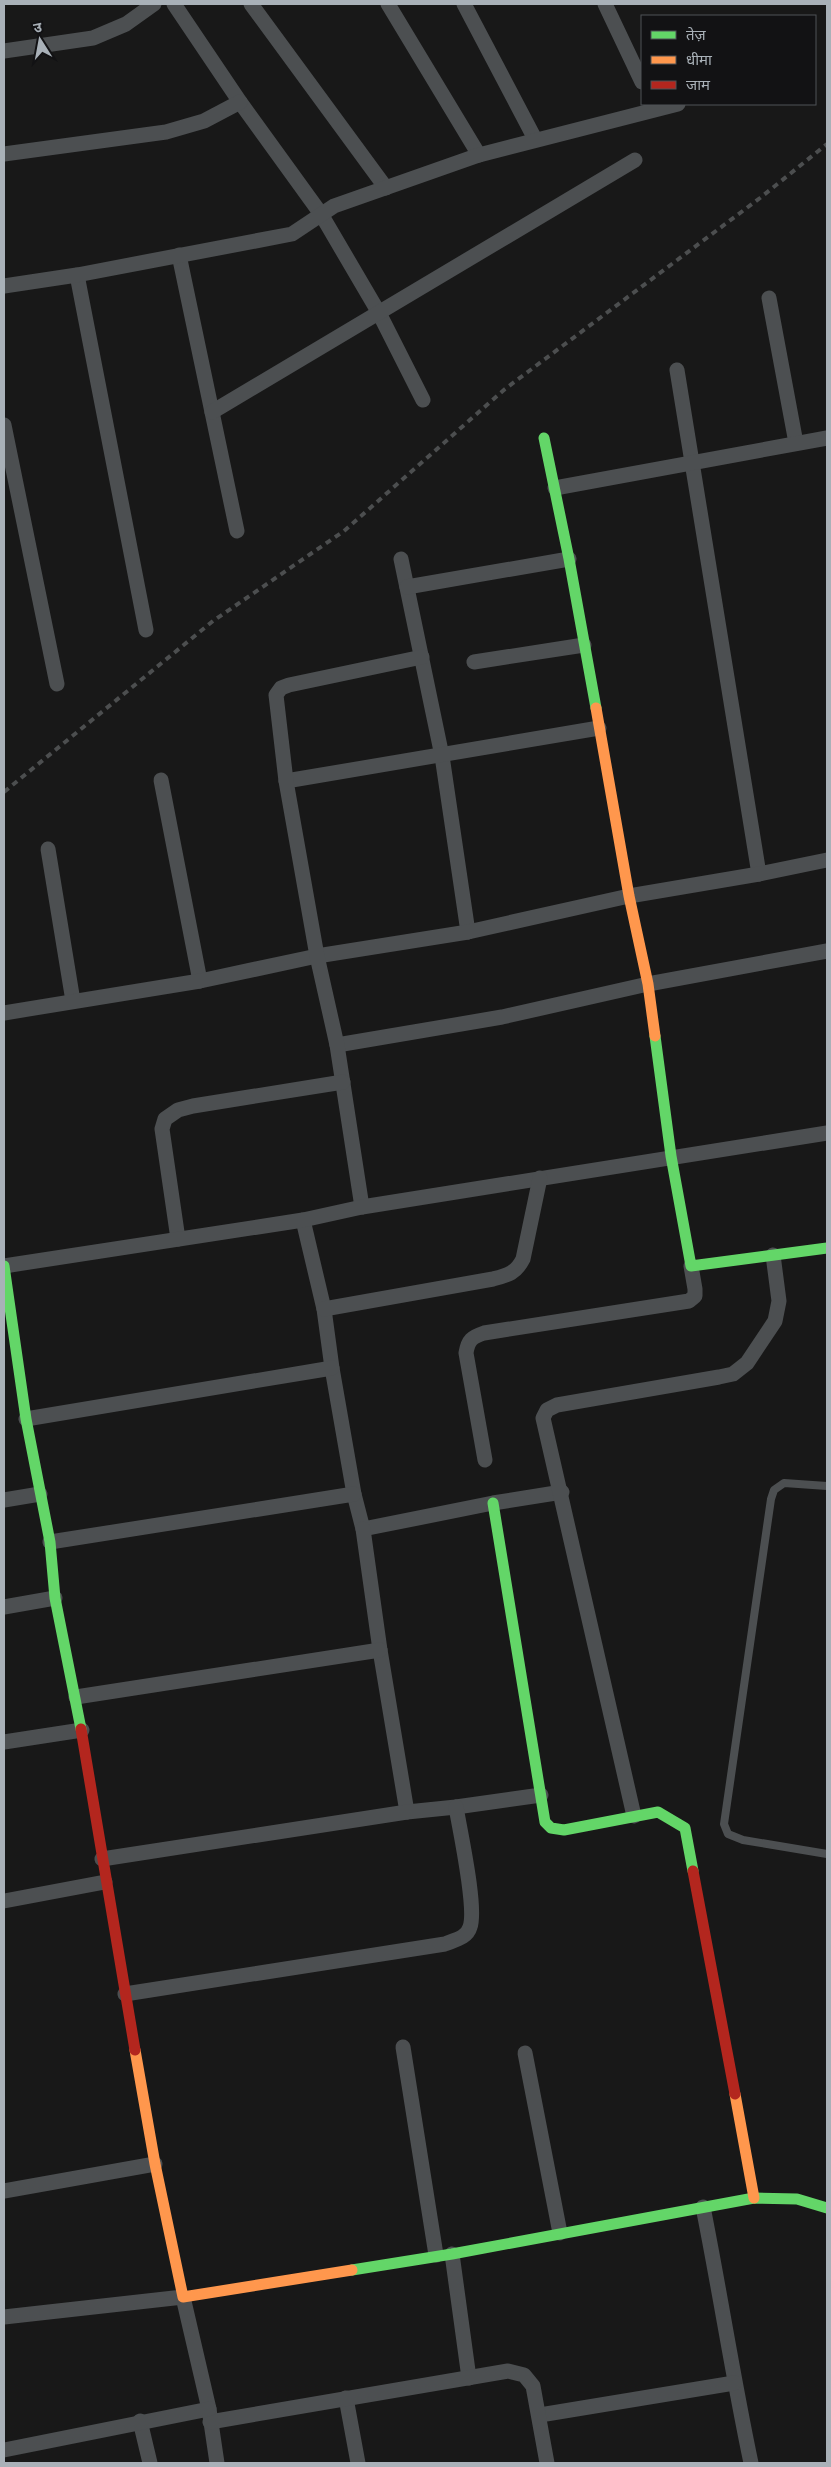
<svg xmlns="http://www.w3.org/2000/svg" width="831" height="2467" viewBox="0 0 831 2467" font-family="'Space Grotesk','Noto Sans Devanagari',sans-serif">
	<rect width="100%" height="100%" fill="#181818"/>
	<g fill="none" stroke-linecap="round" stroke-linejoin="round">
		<!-- lane -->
		<polyline stroke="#4c4f51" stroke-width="8" points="827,1486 784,1483 774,1490 771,1499 724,1824 728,1834 743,1840 827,1854"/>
		<!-- street -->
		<g stroke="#4c4f51" stroke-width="15">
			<polyline points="174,4 240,102 321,214 379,313 423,400"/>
			<polyline points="251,4 386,188"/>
			<polyline points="388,4 479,155"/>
			<polyline points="464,4 535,139"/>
			<polyline points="605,4 642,82"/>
			<polyline points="4,51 93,38 126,24 154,4"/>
			<polyline points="4,154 166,132 204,121 240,102"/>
			<polyline points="179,255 237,531"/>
			<polyline points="77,275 146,630"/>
			<polyline points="4,286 77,275 292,234 334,206 479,155 678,104"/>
			<polyline points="769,298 796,443"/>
			<polyline points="677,370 759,874"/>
			<polyline points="212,412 635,160"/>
			<polyline points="4,425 57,684"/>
			<polyline points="555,488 827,438"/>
			<polyline points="401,559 442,756 468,932"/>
			<polyline points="407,587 569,559"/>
			<polyline points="474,662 584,645"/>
			<polyline points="161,780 200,981"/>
			<polyline points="286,781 599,728"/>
			<polyline points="48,849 73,1001"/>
			<polyline points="4,1013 200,981 317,956 468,932 629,896 759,874 827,860"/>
			<polyline points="337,1045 502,1017 648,984 827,951"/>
			<polyline points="362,1207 337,1045 317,956 286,781 276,695 281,688 289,685 422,657"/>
			<polyline points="303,1220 324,1309 332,1368 354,1494 363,1529 493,1503 562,1492"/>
			<polyline points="178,1239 162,1129 165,1119 178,1110 193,1106 343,1082"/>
			<polyline points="4,1266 303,1220 362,1207 827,1133"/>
			<path d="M 324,1309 L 493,1279 C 508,1275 516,1273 523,1259 L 540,1178"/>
			<polyline points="26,1419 332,1368"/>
			<path d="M 485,1460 L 466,1353 C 468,1340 472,1337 484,1333 L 689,1301 L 695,1296 L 695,1289 L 691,1266"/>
			<polyline points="4,1500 40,1494"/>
			<polyline points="363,1529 380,1650 407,1812"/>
			<polyline points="50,1542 354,1494"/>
			<polyline points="4,1607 55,1598"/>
			<polyline points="76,1697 380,1650"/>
			<polyline points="4,1742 82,1730"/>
			<polyline points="634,1816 543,1418 547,1410 557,1405 719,1377 733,1374 747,1363 775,1321 779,1301 773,1255"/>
			<polyline points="102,1859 407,1812 456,1807 541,1795"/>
			<polyline points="4,1901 105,1882"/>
			<path d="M 125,1994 L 445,1944 C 454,1940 467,1938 470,1927 C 477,1908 460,1831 456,1807"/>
			<polyline points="403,2047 436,2255"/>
			<polyline points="525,2053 560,2233"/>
			<polyline points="4,2191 155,2164"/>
			<path d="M 703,2207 C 720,2292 733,2378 751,2463"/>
			<polyline points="452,2254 469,2378"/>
			<polyline points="4,2317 183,2297 209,2409 217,2463"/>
			<polyline points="346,2398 358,2463"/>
			<polyline points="540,2415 734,2383"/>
			<polyline points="140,2421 150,2463"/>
			<polyline points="210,2422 508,2371 524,2375 533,2386 547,2463"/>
			<polyline points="4,2450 209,2409"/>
		</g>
		<!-- fast -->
		<g stroke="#63d668" stroke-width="11">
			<polyline points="544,438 569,559 596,708"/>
			<polyline points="655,1036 671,1156 691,1266 827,1248"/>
			<polyline points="4,1266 26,1419 50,1542 55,1598 81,1729"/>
			<polyline points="493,1503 545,1822 551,1828 564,1830 658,1812 685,1828 693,1871"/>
			<polyline points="352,2270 452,2254 754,2198 797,2199 827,2208"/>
		</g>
		<!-- slow -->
		<g stroke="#ff974d" stroke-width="11">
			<polyline points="596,708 629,896 648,984 655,1036"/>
			<polyline points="135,2050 155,2164 183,2297 352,2270"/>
			<polyline points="735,2094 754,2198"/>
		</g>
		<!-- jam -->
		<g stroke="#b3261e" stroke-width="11">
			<polyline points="81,1729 135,2050"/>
			<polyline points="693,1871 735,2094"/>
		</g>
		<!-- rail -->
		<polyline stroke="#4c4e4f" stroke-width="4" stroke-dasharray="6 5" stroke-linecap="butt" points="4,792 213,621 344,531 505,389 760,198 827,144"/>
	</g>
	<!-- border -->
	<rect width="831" height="2467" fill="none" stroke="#a9b1b8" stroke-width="10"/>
	<!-- legend -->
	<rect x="641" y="15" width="175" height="90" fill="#121214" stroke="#4e5256"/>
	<rect x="651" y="31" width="25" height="8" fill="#63d668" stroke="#4e5256"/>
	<text x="686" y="40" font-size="15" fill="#a9b1b8">तेज़</text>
	<rect x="651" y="56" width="25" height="8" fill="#ff974d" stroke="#4e5256"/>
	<text x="686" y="65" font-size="15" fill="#a9b1b8">धीमा</text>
	<rect x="651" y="81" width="25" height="8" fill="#b3261e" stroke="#4e5256"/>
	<text x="686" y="90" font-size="15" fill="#a9b1b8">जाम</text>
	<!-- north arrow -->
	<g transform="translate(40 40) rotate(349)" stroke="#121214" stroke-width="4" paint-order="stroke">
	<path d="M0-4L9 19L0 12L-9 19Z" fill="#a9b1b8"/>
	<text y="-8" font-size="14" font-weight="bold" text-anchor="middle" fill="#a9b1b8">उ</text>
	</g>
</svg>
